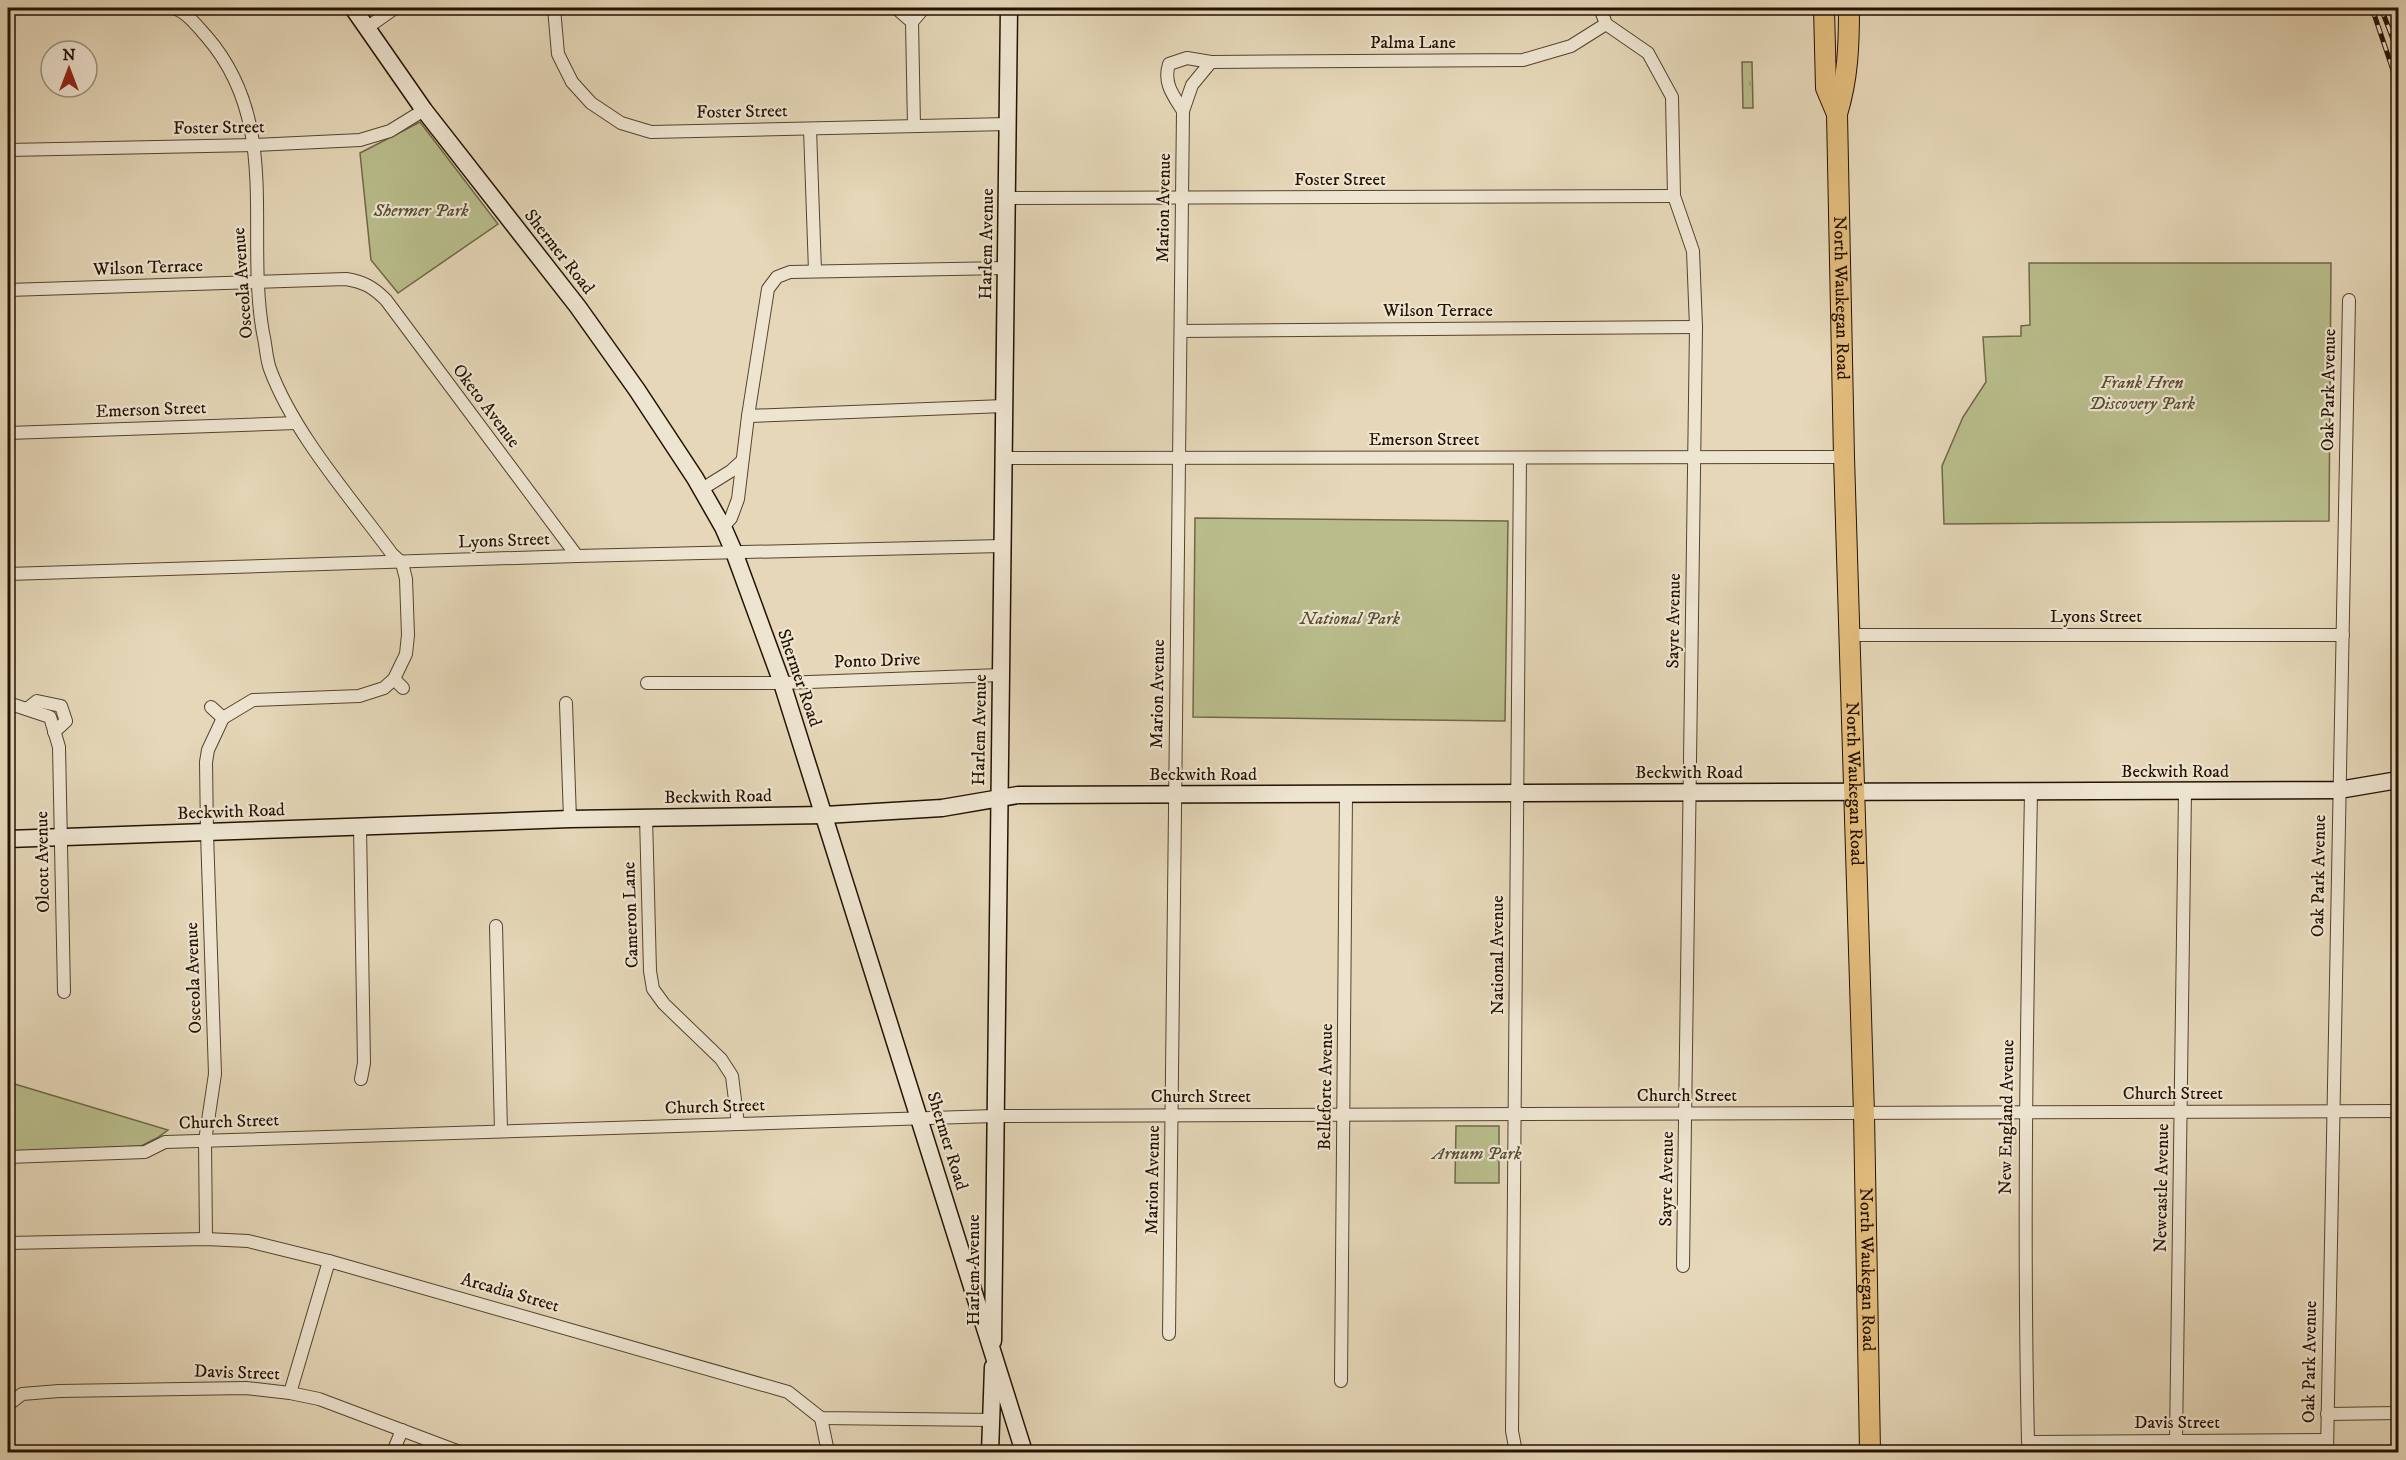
<svg xmlns="http://www.w3.org/2000/svg" width="2406" height="1460" viewBox="0 0 2406 1460" font-family="'IM FELL DW Pica',serif">
	<defs>
		<pattern id="grass-tufts" width="24" height="20" patternUnits="userSpaceOnUse" patternTransform="scale(1.5)"><rect width="24" height="20" fill="#b9bd8c"/><path d="M3 7l-1-3M5 7V3M7 7l1-3M15 17l-1-3M17 17v-4M19 17l1-3" fill="none" stroke="#9fa177"/></pattern>
	</defs>
	<rect width="100%" height="100%" fill="#e5d7b8"/>
	<filter id="stains"><feTurbulence type="fractalNoise" baseFrequency=".00333" numOctaves="4"/><feColorMatrix values="0 0 0 0 .2 0 0 0 0 .09 0 0 0 0 .02 0 0 0 .5 -.17"/></filter>
	<radialGradient id="worn" r=".72"><stop offset=".6" stop-color="#630" stop-opacity="0"/><stop offset="1" stop-color="#630" stop-opacity=".3"/></radialGradient>
	<!-- grass -->
	<polygon fill="url(#grass-tufts)" stroke="#6e6847" stroke-width="1.5" points="1742,62 1752,62 1753,108 1743,108"/>
	<!-- park -->
	<g fill="#b9bd8c" stroke="#6e6847" stroke-width="1.5">
		<polygon points="420,122 498,224 398,293 371,260 360,153"/>
		<polygon points="2029,263 2331,263 2329,521 1944,524 1942,466 1963,417 1986,382 1983,337 2021,336 2021,326 2030,325"/>
		<polygon points="1195,518 1508,521 1505,721 1193,717"/>
		<polygon points="8,1082 168,1130 157,1138 141,1146 8,1152"/>
		<polygon points="1456,1126 1499,1126 1499,1183 1455,1183"/>
	</g>
	<g fill="none" stroke-linecap="round" stroke-linejoin="round">
		<!-- street casing -->
		<g stroke="#544330" stroke-width="14">
			<g id="street">
				<path d="M 173,8 C 186,11 198,27 207,37 C 282,124 245,231 263,333 C 266,345 266,358 270,369 C 294,434 351,498 392,554 L 402,563 L 406,579 L 408,635 L 406,654 L 394,679 L 384,688 L 359,696 L 253,700 L 223,718 L 208,750 L 206,762 L 207,833 L 215,1074 L 205,1141 L 206,1239"/>
				<polyline points="554,8 558,54 572,82 591,103 621,123 651,132 1008,124"/>
				<polyline points="896,8 912,22 914,126"/>
				<polyline points="1600,8 1606,24 1648,53 1672,97 1674,196 1693,251 1696,327 1683,1266"/>
				<polyline points="912,22 924,8"/>
				<polyline points="368,27 395,8"/>
				<path d="M 1183,111 C 1173,95 1163,83 1169,64 L 1187,58 L 1211,62 L 1523,60 L 1571,46 L 1606,24"/>
				<polyline points="810,129 815,271"/>
				<polyline points="8,150 255,145 360,140 390,131 424,110"/>
				<polyline points="1007,198 1674,196"/>
				<path d="M 8,290 L 346,279 C 364,282 373,287 386,300 L 577,556"/>
				<polyline points="1181,331 1696,327"/>
				<polyline points="748,416 1004,406"/>
				<polyline points="8,433 296,423"/>
				<polyline points="1003,458 1844,457"/>
				<polyline points="702,489 731,471 742,461"/>
				<polyline points="723,527 731,518 738,499 748,416 768,289 777,277 790,272 1006,268"/>
				<polyline points="8,574 577,556 1002,546"/>
				<polyline points="1850,635 2343,635"/>
				<polyline points="394,679 403,688"/>
				<polyline points="647,683 782,683 1001,675"/>
				<polyline points="566,703 570,819"/>
				<polyline points="8,705 14,705 50,717 59,747 64,992"/>
				<polyline points="211,707 223,718"/>
				<polyline points="27,709 37,701 61,706 66,721 54,732"/>
				<path d="M 2031,792 C 2027,1009 2023,1225 2028,1442 L 2327,1440"/>
				<polyline points="646,817 650,971 653,989 664,1004 721,1059 732,1076 738,1124"/>
				<polyline points="360,827 364,1063 361,1079"/>
				<polyline points="496,926 501,1131"/>
				<polyline points="8,1157 145,1152 165,1142 995,1116 2398,1111"/>
				<polyline points="8,1243 206,1239 248,1241 329,1261 788,1392 821,1418 991,1420"/>
				<polyline points="1169,1334 1183,111 1192,85 1211,62"/>
				<polyline points="1341,1381 1346,794"/>
				<polyline points="290,1393 329,1261"/>
				<polyline points="8,1405 22,1394 59,1391 246,1388 290,1393 319,1399 460,1452"/>
				<polyline points="2327,1414 2398,1413"/>
				<polyline points="821,1418 828,1452"/>
				<polyline points="2176,1441 2185,791"/>
				<polyline points="393,1452 402,1430"/>
				<polyline points="1516,1452 1512,1431 1520,458"/>
				<polyline points="2327,1452 2349,300"/>
			</g>
		</g>
		<!-- secondary casing -->
		<g stroke="#241202" stroke-width="19">
			<g id="secondary">
				<polyline points="353,8 424,110 578,307 637,390 695,478 723,527 734,552 782,683 1024,1452"/>
				<polyline points="8,839 570,819 825,815 942,808 1018,795 2339,790 2398,780"/>
				<polyline points="993,1341 1009,8"/>
				<polyline points="990,1452 993,1367"/>
			</g>
		</g>
		<!-- primary casing -->
		<g stroke="#241202" stroke-width="22">
			<g id="primary">
				<polyline points="1824,8 1826,88 1837,114"/>
				<path id="s1" d="M 1849,8 C 1849,45 1848,78 1837,114 L 1844,457 L 1864,1114 L 1870,1452"/>
			</g>
		</g>
		<!-- street -->
		<use href="#street" stroke="#eee5d1" stroke-width="12"/>
		<!-- secondary -->
		<use href="#secondary" stroke="#eee5d1" stroke-width="16"/>
		<!-- primary -->
		<use href="#primary" stroke="#e2bc7c" stroke-width="20"/>
		<!-- rail casing -->
		<g stroke="#241202" stroke-width="5">
			<g id="rail">
				<polyline points="2372,8 2398,85"/>
				<polyline points="2381,8 2398,52"/>
			</g>
		</g>
		<!-- rail -->
		<use href="#rail" stroke="#eee5d1" stroke-width="3" stroke-dasharray="9" stroke-linecap="butt"/>
	</g>
	<g text-anchor="middle" dominant-baseline="central" stroke-width="4.5" stroke-linejoin="round" paint-order="stroke">
		<!-- street labels -->
		<g font-size="18" fill="#241202" stroke="#eee5d1">
			<text x="1413" y="43">Palma Lane</text>
			<text transform="translate(742 112) rotate(-1)">Foster Street</text>
			<text transform="translate(219 128) rotate(-1)">Foster Street</text>
			<text x="1340" y="180">Foster Street</text>
			<text transform="translate(1164 208) rotate(-89)">Marion Avenue</text>
			<text transform="translate(987 244) rotate(-89)">Harlem Avenue</text>
			<text transform="translate(559 252) rotate(52)">Shermer Road</text>
			<text transform="translate(148 268) rotate(-2)">Wilson Terrace</text>
			<text transform="translate(243 283) rotate(-94)">Osceola Avenue</text>
			<text stroke="none"><textPath href="#s1" startOffset="291">North Waukegan Road</textPath></text>
			<text x="1438" y="311">Wilson Terrace</text>
			<text transform="translate(2329 390) rotate(-89)">Oak Park Avenue</text>
			<text transform="translate(486 406) rotate(53)">Oketo Avenue</text>
			<text transform="translate(151 410) rotate(-2)">Emerson Street</text>
			<text x="1424" y="440">Emerson Street</text>
			<text transform="translate(504 541) rotate(-2)">Lyons Street</text>
			<text x="2096" y="617">Lyons Street</text>
			<text transform="translate(1674 621) rotate(-89)">Sayre Avenue</text>
			<text transform="translate(877 661) rotate(-2)">Ponto Drive</text>
			<text transform="translate(799 678) rotate(71)">Shermer Road</text>
			<text transform="translate(1158 694) rotate(-89)">Marion Avenue</text>
			<text transform="translate(980 730) rotate(-89)">Harlem Avenue</text>
			<text x="2175" y="772">Beckwith Road</text>
			<text x="1689" y="773">Beckwith Road</text>
			<text x="1203" y="775">Beckwith Road</text>
			<text stroke="none"><textPath href="#s1" startOffset="777">North Waukegan Road</textPath></text>
			<text transform="translate(718 797) rotate(-1)">Beckwith Road</text>
			<text transform="translate(231 812) rotate(-2)">Beckwith Road</text>
			<text transform="translate(43 862) rotate(-91)">Olcott Avenue</text>
			<text transform="translate(2319 876) rotate(-89)">Oak Park Avenue</text>
			<text transform="translate(631 915) rotate(-92)">Cameron Lane</text>
			<text transform="translate(1498 955) rotate(-90)">National Avenue</text>
			<text transform="translate(194 978) rotate(-92)">Osceola Avenue</text>
			<text transform="translate(1326 1087) rotate(-89)">Belleforte Avenue</text>
			<text x="2173" y="1094">Church Street</text>
			<text x="1687" y="1096">Church Street</text>
			<text x="1201" y="1097">Church Street</text>
			<text transform="translate(715 1107) rotate(-2)">Church Street</text>
			<text transform="translate(2007 1117) rotate(-89)">New England Avenue</text>
			<text transform="translate(229 1122) rotate(-2)">Church Street</text>
			<text transform="translate(947 1141) rotate(73)">Shermer Road</text>
			<text transform="translate(1667 1179) rotate(-89)">Sayre Avenue</text>
			<text transform="translate(1153 1180) rotate(-89)">Marion Avenue</text>
			<text transform="translate(2162 1188) rotate(-89)">Newcastle Avenue</text>
			<text stroke="none"><textPath href="#s1" startOffset="1263">North Waukegan Road</textPath></text>
			<text transform="translate(974 1270) rotate(-90)">Harlem Avenue</text>
			<text transform="translate(510 1293) rotate(16)">Arcadia Street</text>
			<text transform="translate(2310 1362) rotate(-89)">Oak Park Avenue</text>
			<text transform="translate(237 1373) rotate(2)">Davis Street</text>
			<text x="2177" y="1423">Davis Street</text>
		</g>
		<!-- park labels -->
		<g font-size="18" font-style="italic" fill="#584e32" stroke="#eee5d1">
			<text x="421" y="211">Shermer Park</text>
			<text x="2142" y="383">Frank Hren<tspan x="2142" dy="21">Discovery Park</tspan></text>
			<text x="1350" y="619">National Park</text>
			<text x="1477" y="1154">Arnum Park</text>
		</g>
	</g>
	<!-- margin -->
	<rect width="2406" height="1460" fill="none" stroke="#e5d7b8" stroke-width="30"/>
	<rect x="9" y="9" width="2388" height="1442" fill="none" stroke="#241202" stroke-width="3"/>
	<rect x="15" y="15" width="2376" height="1430" fill="none" stroke="#241202" stroke-width="1.5"/>
	<!-- north arrow -->
	<g transform="translate(69 69)"><circle r="28" fill="#eee5d1" stroke="#9d917e" stroke-width="1.5"/>
	<path d="M0-4.5L10 22L0 15L-10 22Z" fill="#8f2418"/>
	<text y="-9" font-size="16" font-weight="bold" text-anchor="middle" fill="#241202">N</text>
	</g>
	<rect width="100%" height="100%" filter="url(#stains)"/>
	<rect width="100%" height="100%" fill="url(#worn)"/>
</svg>
